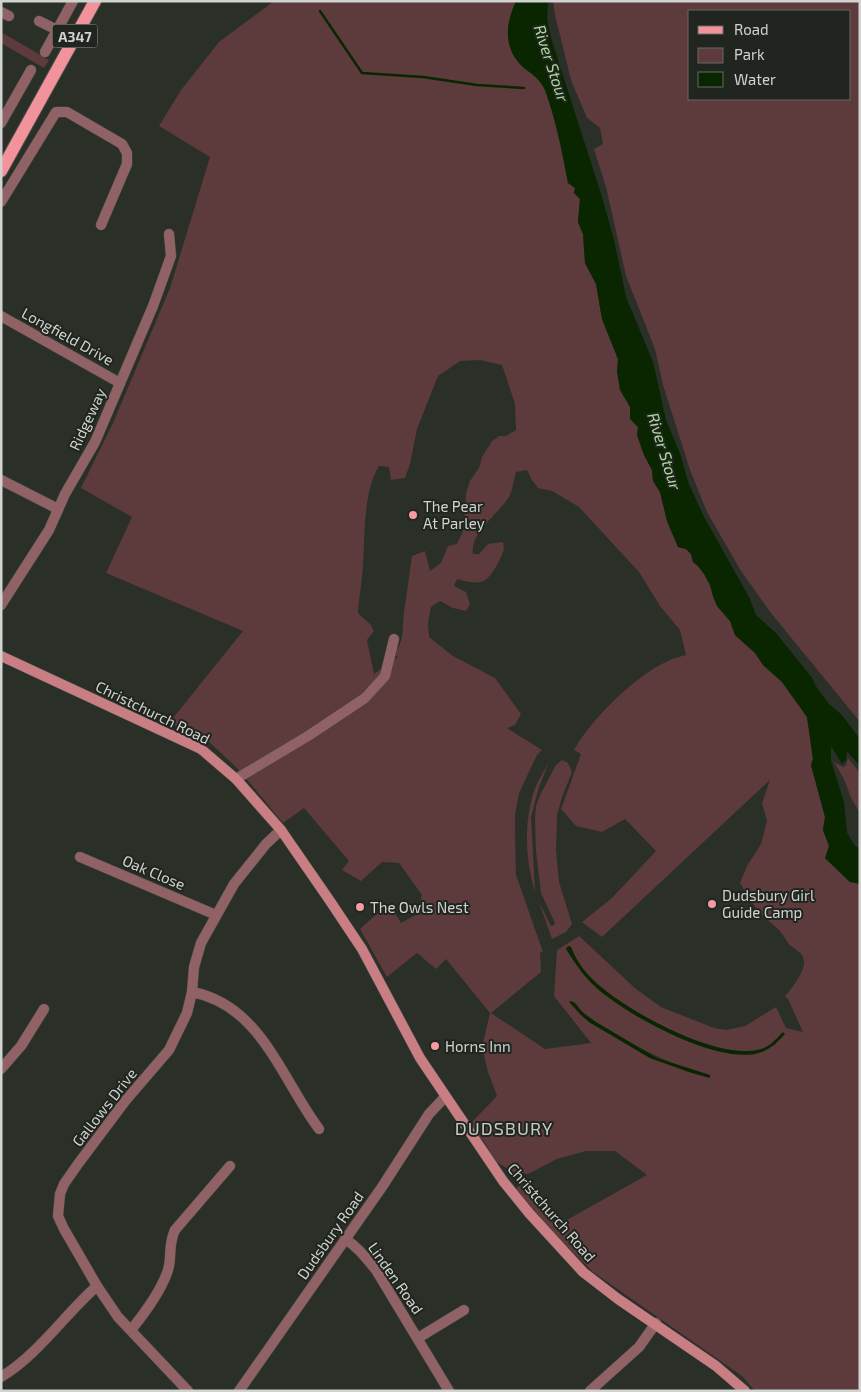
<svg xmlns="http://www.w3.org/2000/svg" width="861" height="1392" viewBox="0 0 861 1392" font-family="'Exo 2',sans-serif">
	<rect width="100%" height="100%" fill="#2a2f28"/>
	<!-- green -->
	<g fill="#5d3a3c" fill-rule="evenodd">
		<path d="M 274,1 L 516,1 C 505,25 503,49 524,68 C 533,75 540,79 545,90 C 556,120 562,151 568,183 L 575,188 L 574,193 L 580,199 L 578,222 L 583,234 L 585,263 L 596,284 L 602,319 L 618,359 L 617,372 L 630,407 L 630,419 L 638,427 L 637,435 L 644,455 L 652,470 L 653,481 L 660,492 L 667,521 L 678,547 L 686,549 L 691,554 L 693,562 L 698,566 L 704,574 L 710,585 L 713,596 L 717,606 L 730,621 L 735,635 L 755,653 L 763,665 L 782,682 L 807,717 L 813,759 L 811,765 L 825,817 L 823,830 L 829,846 L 825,858 L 850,882 L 860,884 L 860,1391 L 755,1391 L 742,1376 L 593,1272 L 553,1232 L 516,1190 L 519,1185 L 525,1184 L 556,1226 L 647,1175 L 615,1151 L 586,1151 L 557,1159 L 528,1174 L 513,1172 L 495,1161 L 485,1143 L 470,1124 L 497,1096 L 488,1072 L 482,1047 L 490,1013 L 446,959 L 436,969 L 417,953 L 387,977 L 360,929 L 389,903 L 401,923 L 417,914 L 422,895 L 399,863 L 382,862 L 361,881 L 342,870 L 349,861 L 304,808 L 283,823 L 239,770 L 205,738 L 169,723 L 243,631 L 106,573 L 132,517 L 81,488 L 113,423 L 170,288 L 210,157 L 159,126 L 181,90 L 219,42 ZM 480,360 L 502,365 L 515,404 L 516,430 L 506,436 L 499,436 L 492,441 L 482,457 L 479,468 L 470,481 L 466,493 L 464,529 L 457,544 L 448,546 L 441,563 L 430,571 L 425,551 L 412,556 C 409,575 407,593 404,612 C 402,627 405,641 394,654 L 398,657 L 374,674 L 367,640 L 374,631 L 371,625 L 358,613 C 359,597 362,581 363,566 C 365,536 363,492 379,466 L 389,467 L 391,480 L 405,478 L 410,464 L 417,429 L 438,376 L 460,361 ZM 527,470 L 532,480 L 538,488 L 552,491 L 579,507 L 639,572 L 660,606 L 680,630 L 686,655 C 680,657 673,658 668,661 C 636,675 591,719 574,750 L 581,754 L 561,809 L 576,826 L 602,832 L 625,819 L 656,851 L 612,898 L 582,922 L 602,937 L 770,780 L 762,803 L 767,821 L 761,844 L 747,866 L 740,883 C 747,894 753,906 762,915 C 767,920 774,925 779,930 C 783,934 785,939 788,943 C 794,950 804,951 804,963 C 804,972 791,990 785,996 L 788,999 L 803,1032 L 786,1028 L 776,1007 L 745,1026 L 726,1030 L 714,1028 L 661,1007 L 636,989 L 579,936 L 557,950 L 554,996 L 591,1043 L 545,1049 L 491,1013 L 541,972 L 540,952 L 543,952 L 516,875 L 515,835 L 515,815 L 519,793 L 537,755 L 542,750 L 507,728 L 515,725 L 521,714 L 495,678 L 453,656 L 429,637 L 428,623 L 431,607 L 440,601 L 453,608 L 466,611 L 470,604 L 466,592 L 454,586 L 457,579 C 482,586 487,584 499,561 C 503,553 505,551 503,542 L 488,544 L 479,554 L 473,554 C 470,531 499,515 510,495 C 513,488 514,479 516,472 ZM 568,946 L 571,947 C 576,962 588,975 600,987 C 629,1012 744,1078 776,1039 L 776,1044 L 752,1055 L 700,1046 L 658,1027 L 635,1015 L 599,989 L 582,973 ZM 575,1003 C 584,1016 597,1023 611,1032 C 643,1051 674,1065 710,1078 L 689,1072 L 650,1058 L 589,1022 L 580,1014 Z"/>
		<path d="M 553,1 L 860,1 L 860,722 L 771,613 L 741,571 L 707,512 L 690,470 L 663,385 L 655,349 L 626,276 L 606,187 L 594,149 L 603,144 L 600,128 L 587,118 L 571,80 L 555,15 ZM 690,11 L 850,11 L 850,99 L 690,99 Z"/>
		<polygon points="1,32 49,60 44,68 1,43"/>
		<polygon points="848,758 860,773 860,813 851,798 845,781 834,762 843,767 846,765"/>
		<polygon points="562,760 568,763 572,772 562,797 557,815 556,850 559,882 572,924 566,932 552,939 539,902 551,926 554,925 555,923 541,893 536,851 535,819 536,806 540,795 556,765"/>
		<path d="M 549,762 L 539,787 L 531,817 L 535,891 C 526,862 524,827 532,798 C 535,785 543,773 549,762 Z"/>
	</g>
	<!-- water -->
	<g fill="#092600">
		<path d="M 516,1 L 548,1 L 547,19 L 552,41 L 602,197 L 614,240 L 626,297 L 653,362 L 666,420 L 681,456 L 688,482 L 703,515 L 749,597 L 756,615 L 776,633 L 813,679 L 815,685 L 829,704 L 842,715 L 860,739 L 860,766 L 847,751 L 846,760 L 842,764 L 831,746 L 831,761 L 844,802 L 847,833 L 855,846 L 860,849 L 860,884 L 850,882 L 825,858 L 829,846 L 823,830 L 825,817 L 811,765 L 813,759 L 807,717 L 782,682 L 763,665 L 755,653 L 735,635 L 730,621 L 717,606 L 713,596 L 710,585 L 704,574 L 698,566 L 693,562 L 691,554 L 686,549 L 678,547 L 667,521 L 660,492 L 653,481 L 652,470 L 644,455 L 637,435 L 638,427 L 630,419 L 630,407 L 620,390 L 617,372 L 618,359 L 602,319 L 596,284 L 585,263 L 583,234 L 578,222 L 580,199 L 574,193 L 575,188 L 568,183 C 562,151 556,120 545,90 C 540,79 533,75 524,68 C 503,49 505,25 516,1 Z"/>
		<path d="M 568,946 L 571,947 C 575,958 582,969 591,978 C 622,1009 719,1063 762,1049 C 771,1046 776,1039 783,1032 L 785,1034 C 776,1044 767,1052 754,1054 C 711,1061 632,1017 600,991 C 586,979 576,965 566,949 Z"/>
		<polygon points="571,1001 575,1003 582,1012 596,1022 657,1058 710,1075 710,1078 689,1072 650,1058 589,1022 580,1014 569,1002"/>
	</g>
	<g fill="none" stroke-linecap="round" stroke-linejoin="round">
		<!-- stream -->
		<polyline stroke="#092600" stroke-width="2.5" points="320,11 362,73 423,77 477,85 524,88"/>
		<!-- minor casing -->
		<g stroke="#484d46" stroke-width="11">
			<g id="minor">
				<polyline points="1,12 9,16"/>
				<polyline points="39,21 57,30"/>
				<polyline points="45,52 73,1"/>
				<polyline points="1,123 31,70"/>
				<polyline points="1,202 56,112 67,112 122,144 127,153 127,164 101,225"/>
				<polyline points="1,316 120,383"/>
				<polyline points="1,480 58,509"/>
				<polyline points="1,605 49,530 65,494 95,442 153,306 171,256 169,234"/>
				<polyline points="236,779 308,736 365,698 385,676 394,639"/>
				<polyline points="80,857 216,915"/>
				<path d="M 192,992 C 261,1005 282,1080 319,1129"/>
				<polyline points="1,1069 21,1046 44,1009"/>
				<path d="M 345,1239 C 358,1247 366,1258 376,1270 L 449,1391"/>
				<path d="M 131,1330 C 144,1314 160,1292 167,1273 C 173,1258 167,1247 175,1230 L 230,1166"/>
				<polyline points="418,1338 464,1310"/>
				<path d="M 1,1377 C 39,1354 64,1315 97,1286"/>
				<polyline points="188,1391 118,1317 97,1286 64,1229 58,1216 60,1194 64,1184 78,1164 126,1100 169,1050 187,1013 192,992 194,967 201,943 234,884 266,844 281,830"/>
				<polyline points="239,1391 382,1187 429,1114 445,1097"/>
				<polyline points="590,1391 639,1347 656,1323"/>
			</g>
		</g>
		<!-- secondary casing -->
		<g stroke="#484d46" stroke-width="11">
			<polyline id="secondary" points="1,656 201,749 236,779 281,830 330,901 362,949 420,1058 503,1181 529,1213 583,1272 618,1299 716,1366 745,1391"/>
		</g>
		<!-- primary casing -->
		<g stroke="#484d46" stroke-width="14">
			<polyline id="primary" points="1,171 95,1"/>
		</g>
		<!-- minor -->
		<use href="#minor" stroke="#906265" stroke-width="10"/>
		<!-- secondary -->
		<use href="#secondary" stroke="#c87e83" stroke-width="10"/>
		<!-- primary -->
		<use href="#primary" stroke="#f2939b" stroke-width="12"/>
	</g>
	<!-- markers -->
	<g fill="#f49aa1" stroke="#20251f" stroke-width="2">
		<circle cx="413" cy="515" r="5"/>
		<circle cx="712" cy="904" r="5"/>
		<circle cx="360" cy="907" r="5"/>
		<circle cx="435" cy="1046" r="5"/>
	</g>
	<g text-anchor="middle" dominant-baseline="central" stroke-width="4" stroke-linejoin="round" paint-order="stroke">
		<!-- shield labels -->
		<rect fill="#20251f" stroke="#9b9f9a" stroke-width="1" x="52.5" y="24.5" width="45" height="23" rx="4"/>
		<g font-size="14" font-weight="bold" fill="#d0d3cf">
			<text x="75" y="36">A347</text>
		</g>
		<!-- street labels -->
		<g font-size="15" fill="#d0d3cf" stroke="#20251f">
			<text transform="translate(68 336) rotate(29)">Longfield Drive</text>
			<text transform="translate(87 419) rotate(-65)">Ridgeway</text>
			<text transform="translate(153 712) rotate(26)">Christchurch Road</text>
			<text transform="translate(154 872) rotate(23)">Oak Close</text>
			<text transform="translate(104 1107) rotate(-52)">Gallows Drive</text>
			<text transform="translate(552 1212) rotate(49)">Christchurch Road</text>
			<text transform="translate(330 1235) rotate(-55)">Dudsbury Road</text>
			<text transform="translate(396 1278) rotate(55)">Linden Road</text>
		</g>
		<!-- poi labels -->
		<g font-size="15" fill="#d0d3cf" stroke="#20251f" text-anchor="start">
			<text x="423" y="506">The Pear<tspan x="423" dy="17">At Parley</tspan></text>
			<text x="722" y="895">Dudsbury Girl<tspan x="722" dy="17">Guide Camp</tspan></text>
			<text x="370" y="907">The Owls Nest</text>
			<text x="445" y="1046">Horns Inn</text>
		</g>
		<!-- water labels -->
		<g font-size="16" font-style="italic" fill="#aadc98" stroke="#20251f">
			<text transform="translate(552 63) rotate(72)">River Stour</text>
			<text transform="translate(665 451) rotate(73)">River Stour</text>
		</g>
		<!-- quarter labels -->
		<g font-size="18" letter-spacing="1" fill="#c4cbc2" stroke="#20251f">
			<text x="504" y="1128">DUDSBURY</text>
		</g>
	</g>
	<!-- border -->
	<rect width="861" height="1392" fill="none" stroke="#d0d3cf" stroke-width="5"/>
	<!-- legend -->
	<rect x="688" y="10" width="162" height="90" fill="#20251f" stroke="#666b65"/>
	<rect x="698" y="26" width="25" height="8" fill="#f2939b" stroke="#666b65"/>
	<text x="734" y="35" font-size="15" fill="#d0d3cf">Road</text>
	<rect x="698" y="48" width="25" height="15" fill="#5d3a3c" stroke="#666b65"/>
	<text x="734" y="60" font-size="15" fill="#d0d3cf">Park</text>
	<rect x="698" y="72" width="25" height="15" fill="#092600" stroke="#666b65"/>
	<text x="734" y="85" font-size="15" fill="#d0d3cf">Water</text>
</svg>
